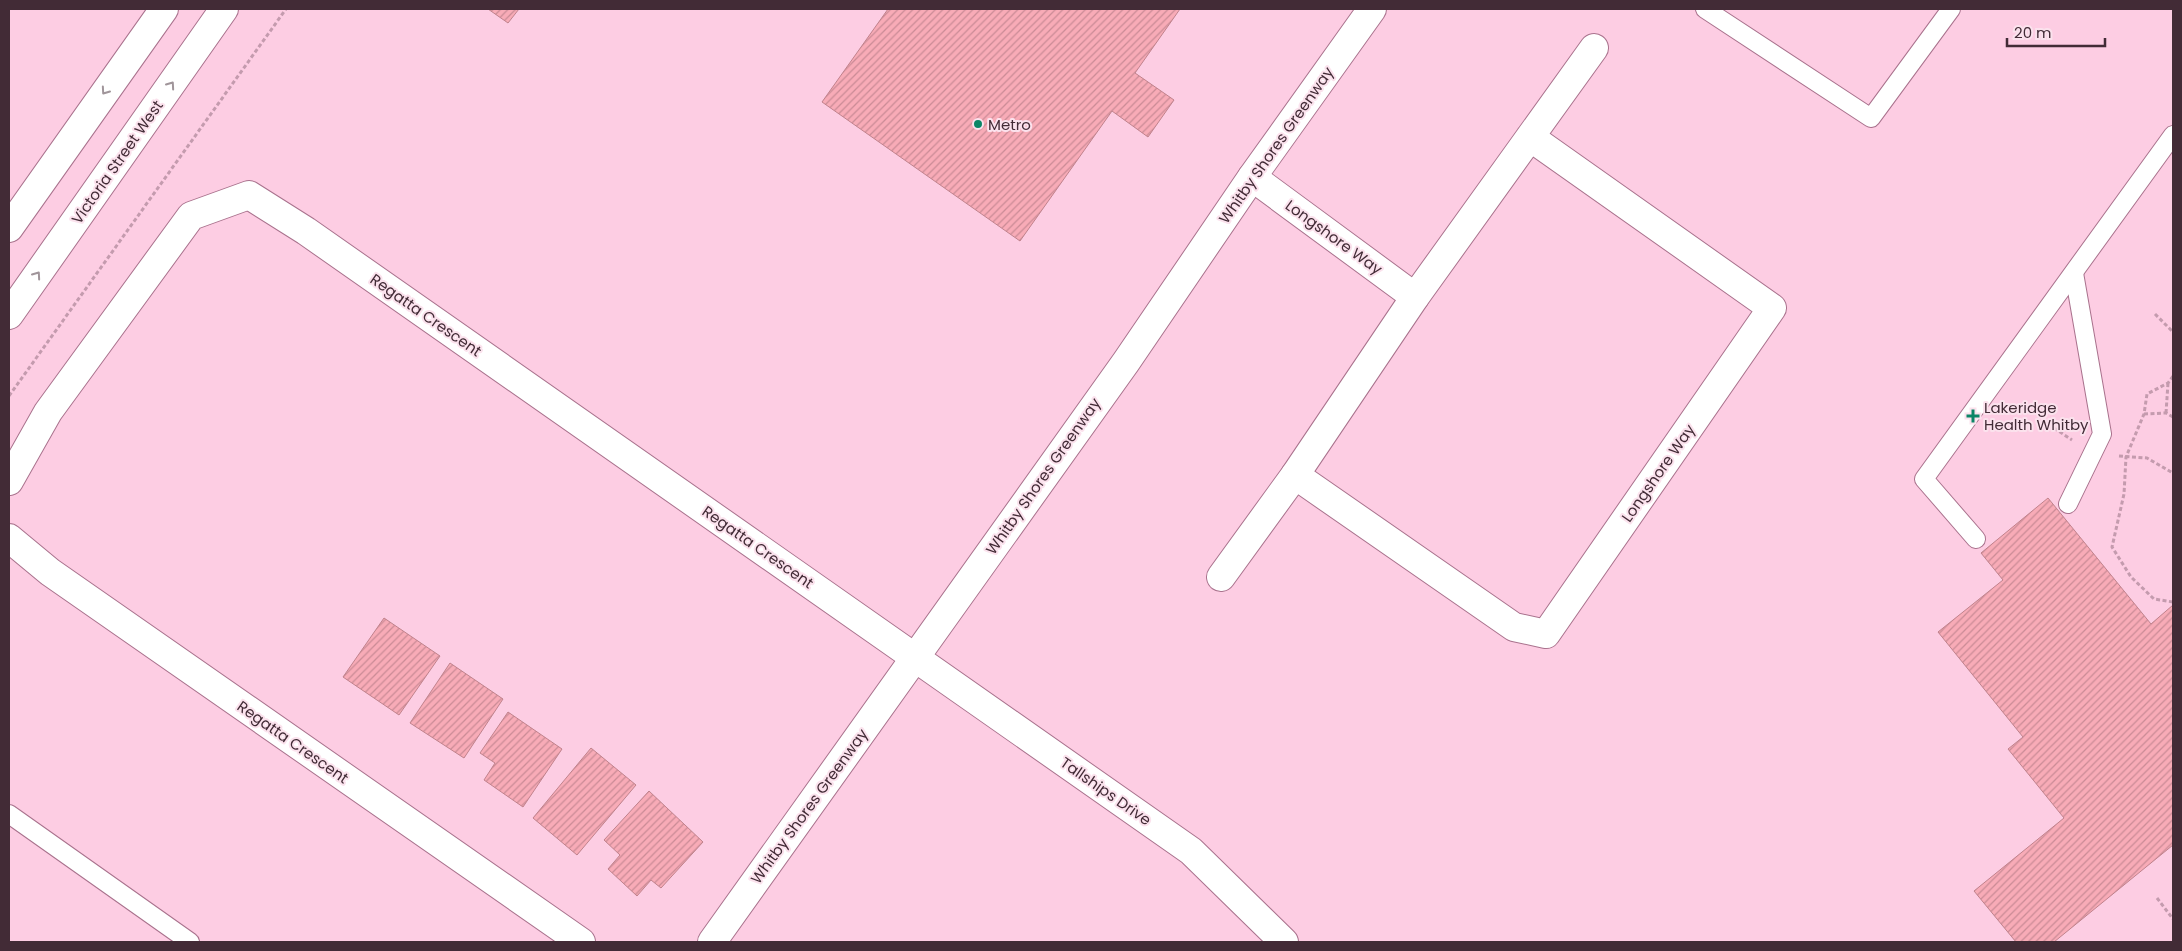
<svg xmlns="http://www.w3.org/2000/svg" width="2182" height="951" viewBox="0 0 2182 951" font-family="Poppins,sans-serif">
	<defs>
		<pattern id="building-hatch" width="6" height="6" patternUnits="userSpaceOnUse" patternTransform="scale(1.25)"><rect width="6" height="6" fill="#f8abb7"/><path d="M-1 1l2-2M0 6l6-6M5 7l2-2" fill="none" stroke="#ca8b96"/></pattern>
	</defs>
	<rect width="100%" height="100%" fill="#fdcde3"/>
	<!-- building -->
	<g fill="url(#building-hatch)" stroke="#c0828c">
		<polygon points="488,9 519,9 508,23"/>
		<polygon points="888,9 1180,9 1135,73 1174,100 1148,137 1112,111 1020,241 822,102"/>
		<polygon points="2048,498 2151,624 2173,605 2173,845 2054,942 2016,942 1974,891 2064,818 2008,749 2023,737 1938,632 2003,580 1981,553"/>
		<polygon points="384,618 440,656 399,715 343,677"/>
		<polygon points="450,663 503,699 464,758 410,723"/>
		<polygon points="508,712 562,749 523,807 484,780 495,763 480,753"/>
		<polygon points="591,748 636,785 577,855 533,818"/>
		<polygon points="649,791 703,842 661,888 651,880 637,896 608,869 620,855 604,840"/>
	</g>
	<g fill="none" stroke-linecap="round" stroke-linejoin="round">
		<!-- service casing -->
		<g stroke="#a9728d" stroke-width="20">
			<g id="service">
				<polyline points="1705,9 1871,118 1951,9"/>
				<polyline points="2068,504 2102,434 2074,273"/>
				<polyline points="1976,539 1924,479 2173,135"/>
				<polyline points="9,814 190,942"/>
			</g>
		</g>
		<!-- minor casing -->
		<g stroke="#a9728d" stroke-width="30">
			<g id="minor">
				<polyline points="1530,137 1772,308 1546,634 1514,627 1295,475 1415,297 1594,48"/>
				<polyline points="1252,177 1415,297"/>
				<polyline points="9,481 48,412 191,216 249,195 306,231 1191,851 1284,942"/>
				<polyline points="9,538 50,572 581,942"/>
				<polyline points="1221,577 1295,475"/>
				<polyline points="712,942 1126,362 1252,177 1372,9"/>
			</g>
		</g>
		<!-- secondary casing -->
		<g stroke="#a9728d" stroke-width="30">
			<g id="secondary">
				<polyline points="9,228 164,9"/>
				<polyline points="9,315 224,9"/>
			</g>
		</g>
		<!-- path -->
		<g stroke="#c49bae" stroke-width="3" stroke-dasharray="4 2.5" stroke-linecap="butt">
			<polyline points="2155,314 2173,332"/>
			<polyline points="2173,376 2168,383 2147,394 2144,414 2126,457 2124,494 2112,547 2131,577 2154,599 2173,602"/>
			<polyline points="9,396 286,9"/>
			<polyline points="2166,413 2168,383"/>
			<polyline points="2144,414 2166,413 2173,417"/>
			<polyline points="2054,428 2072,440"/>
			<polyline points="2119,456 2147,458 2173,473"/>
			<polyline points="2157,898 2173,919"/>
		</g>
		<!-- service -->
		<use href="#service" stroke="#fff" stroke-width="18"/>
		<!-- minor -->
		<use href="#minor" stroke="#fff" stroke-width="28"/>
		<!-- secondary -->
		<use href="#secondary" stroke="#fff" stroke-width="28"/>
	</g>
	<!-- one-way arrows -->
	<defs><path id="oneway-chevron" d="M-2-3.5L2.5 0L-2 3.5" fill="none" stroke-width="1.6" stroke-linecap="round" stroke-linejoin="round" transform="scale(1.25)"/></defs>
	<g stroke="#a0959a">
		<use href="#oneway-chevron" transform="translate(171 85) rotate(-55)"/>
		<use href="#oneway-chevron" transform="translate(105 91) rotate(125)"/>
		<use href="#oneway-chevron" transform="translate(37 275) rotate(-55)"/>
	</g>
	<!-- markers -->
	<g fill="#0c8667" stroke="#fbe2ed" stroke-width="2">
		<circle cx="978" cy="124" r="5"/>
		<path d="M1970.5 408.5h5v5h5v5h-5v5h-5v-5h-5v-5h5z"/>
	</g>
	<g text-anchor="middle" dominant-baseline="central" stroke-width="4" stroke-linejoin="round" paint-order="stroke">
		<!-- poi labels -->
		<g font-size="15" fill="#422b36" stroke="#fbe2ed" text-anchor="start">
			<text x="988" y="124">Metro</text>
			<text x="1984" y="407">Lakeridge<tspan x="1984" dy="17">Health Whitby</tspan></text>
		</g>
		<!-- street labels -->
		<g font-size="15" fill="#422b36" stroke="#fbe2ed">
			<text transform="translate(1276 145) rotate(-55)">Whitby Shores Greenway</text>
			<text transform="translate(117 162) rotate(-55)">Victoria Street West</text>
			<text transform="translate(1334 237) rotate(36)">Longshore Way</text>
			<text transform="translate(426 315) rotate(35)">Regatta Crescent</text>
			<text transform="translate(1658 473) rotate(-55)">Longshore Way</text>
			<text transform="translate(1043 476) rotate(-55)">Whitby Shores Greenway</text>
			<text transform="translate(758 547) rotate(35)">Regatta Crescent</text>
			<text transform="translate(293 742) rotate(35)">Regatta Crescent</text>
			<text transform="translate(1106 791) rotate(35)">Tallships Drive</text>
			<text transform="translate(809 806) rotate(-54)">Whitby Shores Greenway</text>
		</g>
	</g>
	<!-- border -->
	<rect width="2182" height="951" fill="none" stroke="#422b36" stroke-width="20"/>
	<!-- scale -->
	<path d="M2007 38v8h98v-8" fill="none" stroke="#422b36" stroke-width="2.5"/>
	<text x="2014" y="38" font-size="15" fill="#422b36" stroke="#fbe2ed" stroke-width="4" paint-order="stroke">20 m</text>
</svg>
